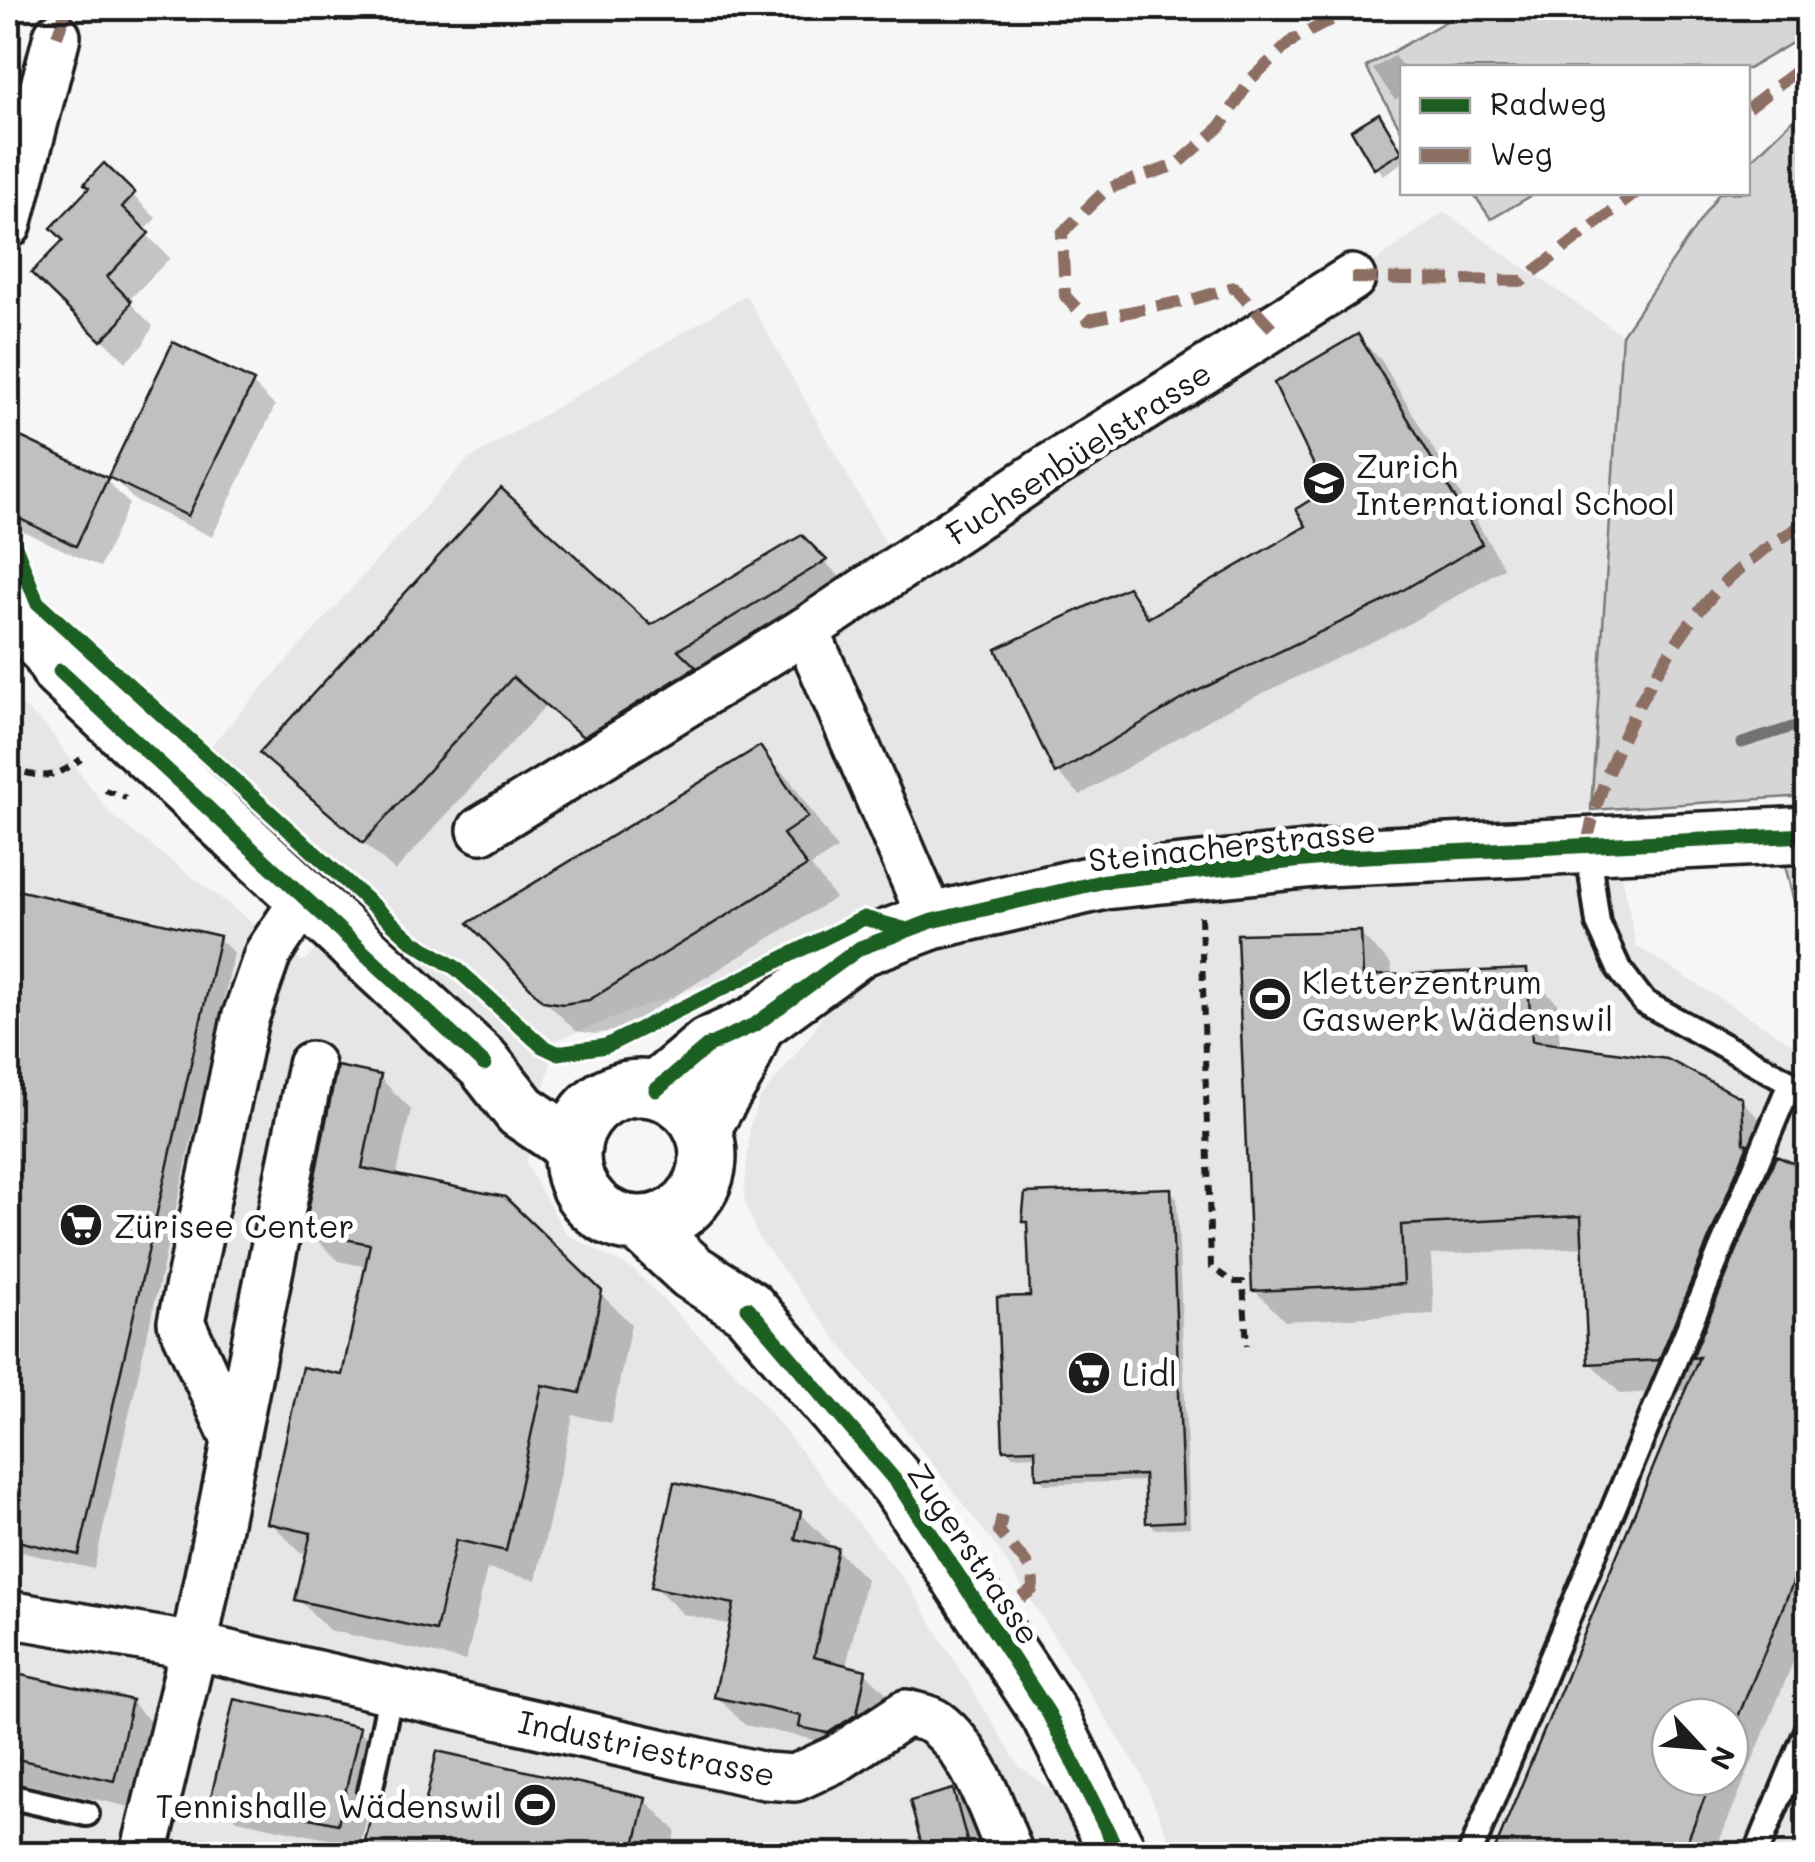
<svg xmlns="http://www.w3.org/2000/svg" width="1815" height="1862" viewBox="0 0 1815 1862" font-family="Mali,sans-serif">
	<rect width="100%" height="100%" fill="#f6f6f6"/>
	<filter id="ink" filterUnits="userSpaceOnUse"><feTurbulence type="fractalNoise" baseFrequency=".01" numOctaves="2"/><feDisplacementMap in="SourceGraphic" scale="20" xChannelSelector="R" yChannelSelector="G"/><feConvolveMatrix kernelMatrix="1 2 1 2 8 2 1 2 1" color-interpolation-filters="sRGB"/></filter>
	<g filter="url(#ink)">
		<!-- built -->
		<g fill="#e6e6e6" fill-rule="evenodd">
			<polygon points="1444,212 1622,335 1591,810 935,916 808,631 1352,278"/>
			<polygon points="746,295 895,560 799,626 925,918 685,991 556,1040 526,1164 566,1234 634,1270 751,1389 909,1586 1019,1766 1137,1854 8,1854 8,693 46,726 111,815 304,962 359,903 196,762 466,461"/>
			<path d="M 1621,870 L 1636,946 L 1807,1053 L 1807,1854 L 1175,1854 L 1142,1775 L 1000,1552 L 758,1237 L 744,1199 L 750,1125 L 759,1100 L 814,1031 L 860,948 L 1193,884 ZM 1670,1717 L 1730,1717 L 1730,1777 L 1670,1777 Z"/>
		</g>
		<!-- green -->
		<g fill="#d6d6d6" stroke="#797979" stroke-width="2.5">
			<polygon points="1469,8 1802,8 1807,14 1807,34 1748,69 1402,68 1402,132 1366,67"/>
			<polygon points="1807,106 1807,796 1591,810 1622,335 1719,193 1748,192 1748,163"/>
			<polygon points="1473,193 1536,193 1491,219"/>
			<polygon points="1785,865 1807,866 1807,948 1805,947"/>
		</g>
		<!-- shadow -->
		<g fill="#0003" fill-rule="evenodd">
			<polygon points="1394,56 1404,68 1402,95 1395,100 1373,69"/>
			<polygon points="1379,116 1402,150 1402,163 1383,175 1354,131"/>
			<polygon points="104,167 156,218 144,232 170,258 128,301 153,326 143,345 126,362 35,273 67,240"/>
			<polygon points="1358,337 1381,360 1504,568 1405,626 1217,715 1080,795 1057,772 1127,590 1154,618 1309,527 1329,491"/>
			<polygon points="252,383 275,406 212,537 134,500 111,476"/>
			<polygon points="8,434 106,480 129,504 100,567 8,524"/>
			<polygon points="801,538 855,592 615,766 545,706 395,871 262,752 651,628"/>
			<polygon points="759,750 790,780 837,849 811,866 835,898 620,1030 595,1034 576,1031 544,1000"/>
			<polygon points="8,890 218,938 234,953 94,1569 8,1549"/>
			<path d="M 1360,934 L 1391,964 L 1392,977 L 1526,972 L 1557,1003 L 1560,1047 L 1741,1100 L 1772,1132 L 1774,1167 L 1808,1171 L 1808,1626 L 1714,1854 L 1496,1854 L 1689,1390 L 1621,1394 L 1590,1363 L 1585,1247 L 1431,1255 L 1434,1314 L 1285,1321 L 1254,1290 ZM 1670,1717 L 1730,1717 L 1730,1777 L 1670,1777 Z"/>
			<polygon points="380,1078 411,1109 396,1177 600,1293 631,1324 611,1423 573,1415 536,1580 487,1569 466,1661 329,1630 298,1599 308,1555 301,1553 270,1522 344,1378 367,1267 338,1261 307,1230"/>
			<polygon points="1170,1191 1177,1198 1190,1527 1156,1529 1149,1522 1147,1481 1045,1484 1038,1477 1037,1455 1013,1456 1006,1449 1033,1298 1029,1226 1025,1221"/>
			<polygon points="800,1513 829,1542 827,1548 837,1550 866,1579 846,1667 865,1672 894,1701 830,1755 816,1740 745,1725 716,1696 732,1625 683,1614 654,1586"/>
			<polygon points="8,1674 131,1702 162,1733 144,1810 8,1780"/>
			<polygon points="358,1729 382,1753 360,1846 237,1820 214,1796"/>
			<polygon points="952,1792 974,1814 985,1854 956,1854 982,1848 980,1843 939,1854 926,1854 913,1803"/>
			<polygon points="645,1800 676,1831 670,1854 365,1854 374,1815 423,1825"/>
			<polygon points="8,1846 45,1854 8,1854"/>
		</g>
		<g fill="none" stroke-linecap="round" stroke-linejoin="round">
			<!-- stream -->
			<polyline stroke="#727272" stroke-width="11" points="1742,743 1808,722"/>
		</g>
		<!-- building -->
		<g fill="#c0c0c0" stroke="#1c1c1c" stroke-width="2.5">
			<polygon points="1379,113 1402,152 1374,169 1351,130"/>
			<polygon points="104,163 135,193 122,207 149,233 107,277 131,301 120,322 101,341 31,273 63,240 51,228 89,188 84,184"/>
			<polygon points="1358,334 1482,544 1381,603 1193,693 1055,774 996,649 1128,587 1148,618 1306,526 1296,509 1326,490 1274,383"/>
			<polygon points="173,342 254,381 188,516 108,477"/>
			<polygon points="8,431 108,478 76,546 8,513"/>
			<polygon points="501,488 651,625 802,535 827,560 678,650 696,667 583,737 513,677 363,843 259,753"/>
			<polygon points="760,746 808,817 783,834 807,866 589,1000 563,1004 543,1001 468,923"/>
			<polygon points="8,888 220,936 79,1555 8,1539"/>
			<polygon points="1361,931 1363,976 1527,969 1532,1041 1667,1059 1742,1098 1744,1143 1748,1144 1659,1360 1588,1364 1581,1216 1401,1225 1404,1284 1252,1291 1237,934"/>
			<polygon points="337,1066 381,1075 362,1168 505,1197 602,1291 580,1393 542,1385 506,1551 456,1540 436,1631 295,1600 311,1533 267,1523 302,1367 342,1375 370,1244 304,1231"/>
			<polygon points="1776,1156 1808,1169 1808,1546 1738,1717 1670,1717 1670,1777 1713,1777 1682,1854 1493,1854 1699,1357 1692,1358"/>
			<polygon points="1171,1188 1184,1521 1146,1523 1144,1475 1036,1478 1035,1449 1003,1450 997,1297 1030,1296 1027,1222 1022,1222 1025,1193"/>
			<polygon points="674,1482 801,1511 795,1539 838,1548 814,1657 866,1670 857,1714 828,1733 799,1727 801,1716 714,1697 734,1604 651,1587"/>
			<polygon points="8,1672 132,1700 114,1781 8,1757"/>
			<polygon points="234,1699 360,1727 338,1824 211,1797"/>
			<polygon points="437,1751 646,1798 633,1854 362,1854 372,1812 421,1822"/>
			<polygon points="953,1789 969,1848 946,1854 924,1854 910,1801"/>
		</g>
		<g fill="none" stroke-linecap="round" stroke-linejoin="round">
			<!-- lane casing -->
			<g stroke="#1c1c1c" stroke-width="30">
				<g id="lane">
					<polyline points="1587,844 1598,923 1619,969 1644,1002 1808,1092"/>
					<polyline points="370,1792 391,1691"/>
					<polyline points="8,1796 87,1814"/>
					<polyline points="1470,1854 1790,1083"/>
					<polyline points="1756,1854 1808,1728"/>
				</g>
			</g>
			<!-- street casing -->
			<g stroke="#1c1c1c" stroke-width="52">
				<g id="street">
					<polyline points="8,225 57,36"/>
					<polyline points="481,830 806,630"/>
					<polyline points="932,921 806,630 1050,467 1352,278"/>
					<polyline points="235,1440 181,1322 245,1019 268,953 305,898"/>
					<path d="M 8,1614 L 194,1646 L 765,1776 L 795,1778 L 838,1758 L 906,1713 C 915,1716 928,1717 936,1723 C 973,1750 994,1813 1010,1854"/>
					<polyline points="144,1854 194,1646 311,1065"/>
				</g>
			</g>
			<!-- secondary casing -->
			<g stroke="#1c1c1c" stroke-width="62">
				<g id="secondary">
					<polyline points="8,608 49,651 60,671 484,1064 521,1111 573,1146"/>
					<circle cx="640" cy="1156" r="68"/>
					<polyline points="656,1090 708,1046 756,1024 860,948 932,921 1105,881 1324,858 1808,835"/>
					<polyline points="702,1128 737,1070 756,1024"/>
					<polyline points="641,1225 692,1272 748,1308 899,1485 1049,1714 1119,1854"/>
				</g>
			</g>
			<!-- path -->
			<g stroke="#1c1c1c" stroke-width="6" stroke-dasharray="10 8" stroke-linecap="butt">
				<path d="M 8,768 C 42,778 51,781 81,759"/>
				<polyline points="105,790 126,798"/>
				<polyline points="1201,916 1211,1267 1233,1282 1243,1282 1247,1346"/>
				<path d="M 444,960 L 542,1046 C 581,1063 631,1037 666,1018"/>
			</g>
			<!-- lane -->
			<use href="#lane" stroke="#fff" stroke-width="22"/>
			<!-- street -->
			<use href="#street" stroke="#fff" stroke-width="45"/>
			<!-- secondary -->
			<use href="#secondary" stroke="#fff" stroke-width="55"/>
			<!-- quiet -->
			<g stroke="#8d6e63" stroke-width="12" stroke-dasharray="25 12" stroke-linecap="butt">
				<polyline points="57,36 67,8"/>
				<polyline points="1748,108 1808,62"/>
				<polyline points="1352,278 1522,281 1637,192"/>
				<polyline points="1272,328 1234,287 1194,299 1088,320 1065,296 1062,233 1107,189 1178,164 1220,127 1252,78 1294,39 1355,8"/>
				<path d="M 1587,844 C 1603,760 1662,648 1721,586 C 1745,561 1778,540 1808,521"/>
				<path d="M 1002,1516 L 999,1531 C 1012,1550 1038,1566 1032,1590 L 1021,1598"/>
			</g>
			<!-- cycleway casing -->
			<g stroke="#fff" stroke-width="21">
				<g id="cycleway">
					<polyline points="8,528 37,602 412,941 456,968 542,1046 557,1053 606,1046 864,918 907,930"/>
					<polyline points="60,671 484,1064"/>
					<polyline points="656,1090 708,1046 756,1024 860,948 932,921 1105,881 1324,858 1808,835"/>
					<polyline points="748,1308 899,1485 1049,1714 1119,1854"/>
				</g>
			</g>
			<!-- cycleway -->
			<use href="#cycleway" stroke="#1b5e20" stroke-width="15"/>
		</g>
	</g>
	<!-- icons -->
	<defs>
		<g id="school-disc" transform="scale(2.25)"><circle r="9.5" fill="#1c1c1c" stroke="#fff"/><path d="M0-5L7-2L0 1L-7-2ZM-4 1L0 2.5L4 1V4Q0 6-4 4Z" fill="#fff"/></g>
		<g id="stadium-disc" transform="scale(2.25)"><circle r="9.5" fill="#1c1c1c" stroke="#fff"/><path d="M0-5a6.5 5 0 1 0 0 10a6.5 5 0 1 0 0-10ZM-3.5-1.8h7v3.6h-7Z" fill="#fff"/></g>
		<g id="supermarket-disc" transform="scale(2.25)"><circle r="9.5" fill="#1c1c1c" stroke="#fff"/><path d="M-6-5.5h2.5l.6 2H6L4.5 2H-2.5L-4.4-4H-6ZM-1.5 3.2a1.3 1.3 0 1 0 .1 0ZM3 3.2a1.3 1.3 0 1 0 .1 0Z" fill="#fff"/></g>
	</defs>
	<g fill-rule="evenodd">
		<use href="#school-disc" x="1324" y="483"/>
		<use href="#stadium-disc" x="1270" y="999"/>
		<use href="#supermarket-disc" x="81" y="1225"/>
		<use href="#supermarket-disc" x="1089" y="1373"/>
		<use href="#stadium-disc" x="535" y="1805"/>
	</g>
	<g text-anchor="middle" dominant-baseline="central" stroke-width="10" stroke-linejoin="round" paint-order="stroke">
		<!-- street labels -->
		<g font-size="32" fill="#1c1c1c" stroke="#fff">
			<text transform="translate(1078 452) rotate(-33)">Fuchsenbüelstrasse</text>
			<text transform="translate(1232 844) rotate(-6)">Steinacherstrasse</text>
			<text transform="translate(975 1553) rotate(56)">Zugerstrasse</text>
			<text transform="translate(647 1747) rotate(12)">Industriestrasse</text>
		</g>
		<!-- poi labels -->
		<g font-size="32" fill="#1c1c1c" stroke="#fff" text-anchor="start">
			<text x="1356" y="465">Zurich<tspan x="1356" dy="37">International School</tspan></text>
			<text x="1302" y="981">Kletterzentrum<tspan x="1302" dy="37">Gaswerk Wädenswil</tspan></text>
			<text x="114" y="1225">Zürisee Center</text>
			<text x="1122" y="1373">Lidl</text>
			<text x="502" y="1805" text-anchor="end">Tennishalle Wädenswil</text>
		</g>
	</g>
	<!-- margin -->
	<rect width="1815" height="1862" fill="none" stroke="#fff" stroke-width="40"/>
	<rect x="20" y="20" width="1775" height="1822" fill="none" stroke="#1c1c1c" stroke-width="4" filter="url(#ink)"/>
	<!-- legend -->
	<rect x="1400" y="65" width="350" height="130" fill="#ffffff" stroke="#a4a4a4" stroke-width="2.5"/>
	<rect x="1420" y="98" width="50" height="15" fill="#1b5e20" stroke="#a4a4a4" stroke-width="2.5"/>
	<text x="1490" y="115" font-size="30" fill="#1c1c1c">Radweg</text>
	<rect x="1420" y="148" width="50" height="15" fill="#8d6e63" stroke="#a4a4a4" stroke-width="2.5"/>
	<text x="1490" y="165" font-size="30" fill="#1c1c1c">Weg</text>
	<!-- north arrow -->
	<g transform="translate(1700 1747) rotate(116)"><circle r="48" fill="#ffffff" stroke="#a4a4a4" stroke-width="2.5"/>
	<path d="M0-8L18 38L0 25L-18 38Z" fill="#1c1c1c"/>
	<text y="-15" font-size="28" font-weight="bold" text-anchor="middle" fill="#1c1c1c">N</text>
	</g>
</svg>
